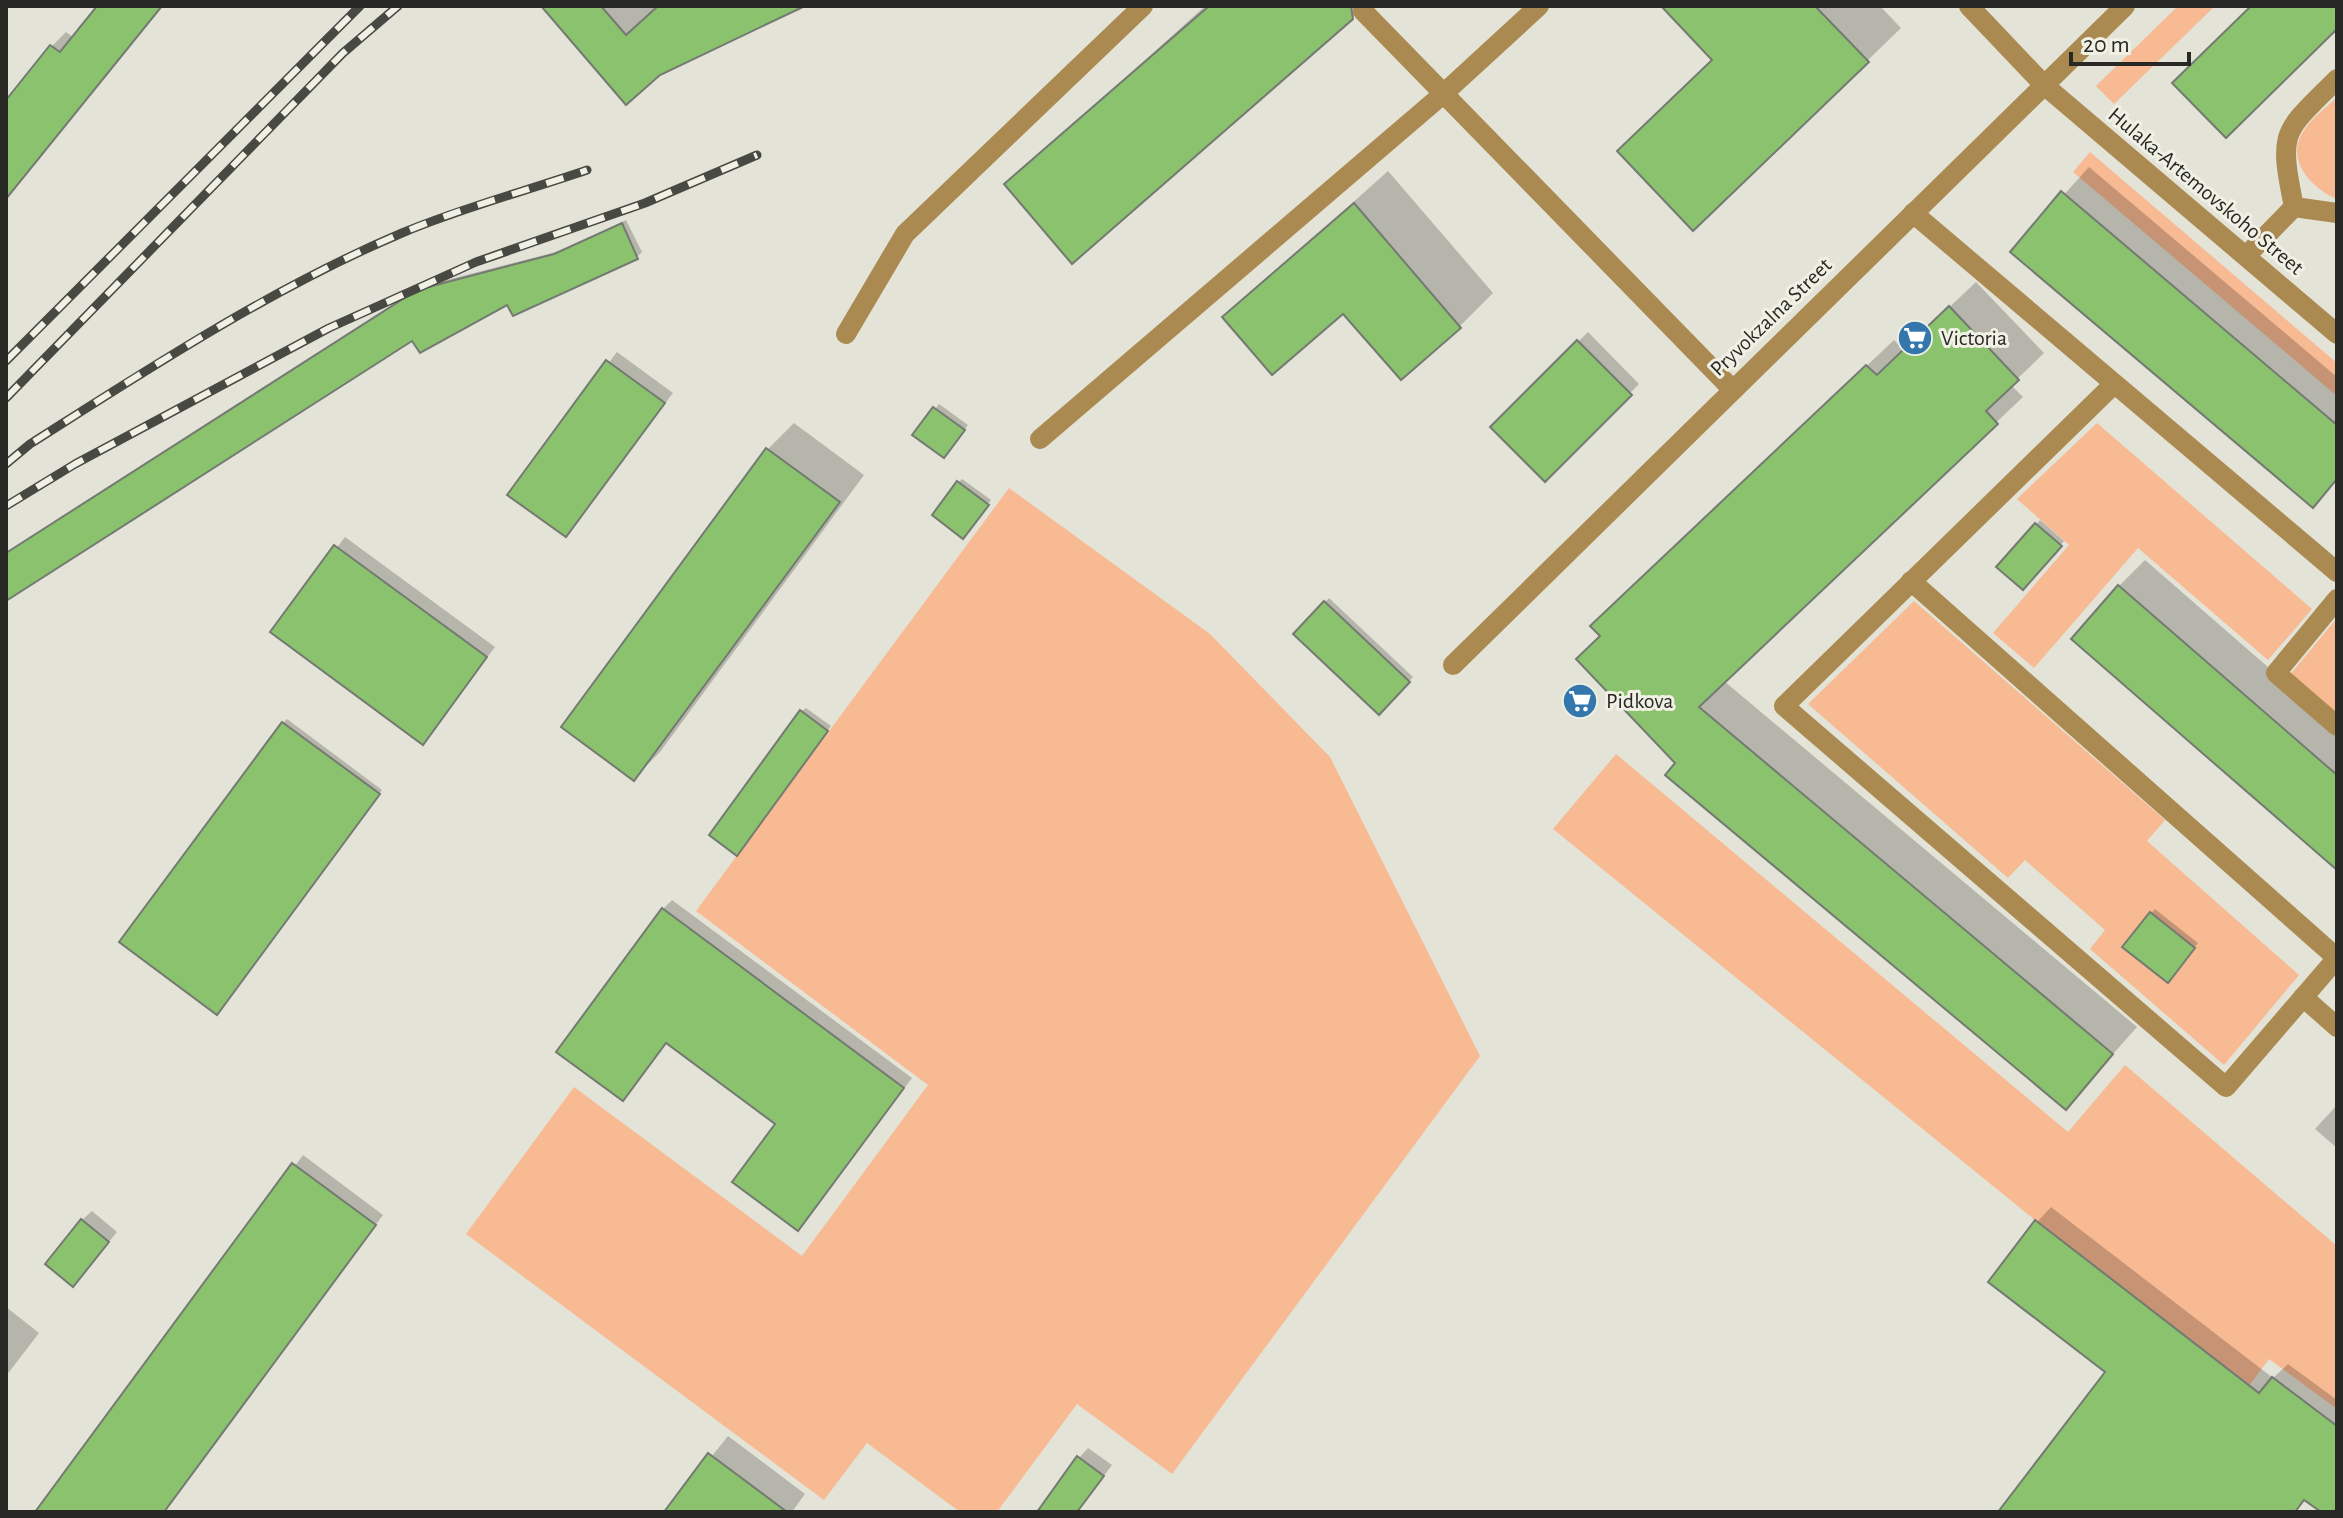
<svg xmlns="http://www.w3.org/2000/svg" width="2343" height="1518" viewBox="0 0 2343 1518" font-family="'Alegreya Sans',sans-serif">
	<rect width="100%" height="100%" fill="#e3e3d7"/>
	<!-- green -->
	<g fill="#f8ba93">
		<polygon points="2178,6 2215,6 2114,104 2096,86"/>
		<path d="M 2337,97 L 2337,199 C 2311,188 2283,158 2305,129 C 2313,117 2327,107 2337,97 Z"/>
		<polygon points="2090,152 2337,363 2337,396 2073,172"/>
		<polygon points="2097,423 2312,609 2268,660 2138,548 2034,668 1993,633 2069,545 2017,499"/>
		<polygon points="1009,488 1210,634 1330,757 1480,1056 1172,1474 1077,1404 997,1512 960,1512 867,1443 824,1500 466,1234 574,1087 802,1256 928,1085 696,911"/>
		<polygon points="1914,601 2165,820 2147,841 2299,975 2224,1065 2090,949 2105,930 2025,860 2008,878 1808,704"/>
		<polygon points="2337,618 2337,716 2289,676"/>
		<polygon points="1616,754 2068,1132 2125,1065 2337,1246 2337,1409 2269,1359 2183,1475 2214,1359 2035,1220 1553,829"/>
	</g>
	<!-- shadow -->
	<g fill="#0003">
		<polygon points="100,6 162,6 6,196 6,104 52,46 66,32 74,38"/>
		<polygon points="543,6 800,6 659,73"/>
		<polygon points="1205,6 1364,6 1352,18 1007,185"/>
		<polygon points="1664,6 1880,6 1901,28 1867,61 1714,59"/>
		<polygon points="2089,167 2337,377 2337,480 2312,505 2013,251"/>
		<polygon points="1388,171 1493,293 1460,326 1401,377 1343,311 1225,317"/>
		<polygon points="626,220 642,252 637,257 413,338 6,598 6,553 423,286 560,251"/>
		<polygon points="1976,282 2044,353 2011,385 2023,397 1724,681 2137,1027 2066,1107 1678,763 1603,635 1619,600 1894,340 1904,350"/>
		<polygon points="1588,332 1639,384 1545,479 1493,427"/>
		<polygon points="617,352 673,393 565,535 510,494"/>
		<polygon points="939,404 968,425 948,452 915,435"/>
		<polygon points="794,423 864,475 660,752 634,778 564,726 768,449"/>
		<polygon points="962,479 991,500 967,532 958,483"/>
		<polygon points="2040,520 2064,541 2023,588 1999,567"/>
		<polygon points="345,537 495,647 423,743 273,632"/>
		<polygon points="2145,560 2337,727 2337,867 2119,586"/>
		<polygon points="1329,598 1413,677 1379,713 1296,634"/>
		<polygon points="806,708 831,726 740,849 802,711"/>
		<polygon points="287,719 382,790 221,1008 283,723"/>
		<polygon points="672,900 912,1078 798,1228 778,1124 667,1042 623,1099 663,909"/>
		<polygon points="2155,909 2198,943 2172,976 2151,913"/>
		<polygon points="2337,1105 2337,1148 2315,1129"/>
		<polygon points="303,1155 383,1215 165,1512 38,1512"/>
		<polygon points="2051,1207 2273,1378 2288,1364 2337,1400 2337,1512 2324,1512 2305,1498 2271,1512 2000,1512 2108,1372 2037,1222"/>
		<polygon points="92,1211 117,1232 82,1275 82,1220"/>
		<polygon points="6,1307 39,1333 6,1376"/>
		<polygon points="728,1436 805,1494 792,1512 667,1512"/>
		<polygon points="1088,1448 1112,1465 1077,1512 1060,1512 1079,1458"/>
	</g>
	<!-- building -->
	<g fill="#8bc26e" stroke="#747a71" stroke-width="2">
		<polygon points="97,6 162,6 6,199 6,100 50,45 60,52"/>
		<polygon points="541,6 601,6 626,35 658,6 805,6 660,75 626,105"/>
		<polygon points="1209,6 1351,6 1353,19 1072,264 1004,184"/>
		<polygon points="1661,6 1815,6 1869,62 1693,231 1617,151 1712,60"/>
		<polygon points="2251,6 2337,6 2337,29 2226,138 2172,83"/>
		<polygon points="2061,191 2337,425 2337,479 2313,508 2010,252"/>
		<polygon points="1354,203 1461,328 1401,380 1343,314 1272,375 1222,317"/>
		<polygon points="622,223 638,259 513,316 507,305 420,353 412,341 6,601 6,553 417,290 554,254"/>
		<polygon points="1949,306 2019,380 1986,411 1998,424 1699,707 2113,1054 2066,1110 1665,775 1675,763 1576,659 1600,636 1590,626 1866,365 1877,375"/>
		<polygon points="1577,340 1632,395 1545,482 1490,427"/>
		<polygon points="606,360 665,403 566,537 507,495"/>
		<polygon points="933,407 965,430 944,458 912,435"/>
		<polygon points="766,448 840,502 634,781 561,727"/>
		<polygon points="957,481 989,505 963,539 932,515"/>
		<polygon points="2035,523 2062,546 2023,590 1996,567"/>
		<polygon points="334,545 487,657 423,745 270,632"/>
		<polygon points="2118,585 2337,775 2337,870 2071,639"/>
		<polygon points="1324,601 1410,682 1379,715 1293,634"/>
		<polygon points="800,710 828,731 737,856 709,835"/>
		<polygon points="282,722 380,794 217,1015 119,942"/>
		<polygon points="662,908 904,1088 798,1231 732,1182 775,1124 666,1043 623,1101 556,1052"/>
		<polygon points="2150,912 2195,948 2168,983 2122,947"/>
		<polygon points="292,1163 376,1225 164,1512 35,1512"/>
		<polygon points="81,1219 109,1242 73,1287 45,1264"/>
		<polygon points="2035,1220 2259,1393 2272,1377 2337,1426 2337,1512 2321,1512 2304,1500 2295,1512 1998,1512 2105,1372 1988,1282"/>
		<polygon points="708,1453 787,1512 664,1512"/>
		<polygon points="1077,1456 1104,1476 1077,1512 1037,1512"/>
	</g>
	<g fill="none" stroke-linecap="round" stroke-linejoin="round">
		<!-- lane -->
		<g stroke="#ab8a51" stroke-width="20">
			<polyline points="1969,6 2044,85"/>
			<polyline points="1363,11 1732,389"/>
			<polyline points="2294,207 2337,213"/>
			<polyline points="1913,213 2337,572"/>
			<path d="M 2246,256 L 2294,207 C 2278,129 2283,133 2337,79"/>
			<polyline points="846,334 905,234 1143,6"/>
			<polyline points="2114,384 1784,706 2226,1087 2337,958"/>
			<polyline points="1040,439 1442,95 1539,6"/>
			<polyline points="1911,581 2337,958"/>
			<polyline points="2337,599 2276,673 2337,726"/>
			<polyline points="2303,997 2337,1027"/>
		</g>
		<!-- street -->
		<g stroke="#ab8a51" stroke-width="20">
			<polyline points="2044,85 2337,334"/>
			<polyline points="1453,665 2125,6"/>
		</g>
		<!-- rail casing -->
		<g stroke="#494944" stroke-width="9">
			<g id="rail">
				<polyline points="6,361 360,6"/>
				<polyline points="6,398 343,53 398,6"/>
				<path d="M 6,464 L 30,444 C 150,368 270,289 402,233 C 461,208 526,191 587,170"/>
				<polyline points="6,506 75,464 329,328 476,262 645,203 757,155"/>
			</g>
		</g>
		<!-- rail -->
		<use href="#rail" stroke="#f0f0e4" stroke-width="6" stroke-dasharray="18" stroke-linecap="butt"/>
	</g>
	<!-- icons -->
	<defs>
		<g id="supermarket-disc" transform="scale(1.8)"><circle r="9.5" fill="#3477ad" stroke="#f0f0e4"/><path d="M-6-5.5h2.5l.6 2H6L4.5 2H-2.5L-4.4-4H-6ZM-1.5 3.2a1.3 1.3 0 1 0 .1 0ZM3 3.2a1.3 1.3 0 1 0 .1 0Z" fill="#fff"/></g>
	</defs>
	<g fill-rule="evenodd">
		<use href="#supermarket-disc" x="1915" y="338"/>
		<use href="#supermarket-disc" x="1580" y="701"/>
	</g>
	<g text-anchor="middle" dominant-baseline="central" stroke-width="6" stroke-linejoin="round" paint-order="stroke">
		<!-- street labels -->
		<g font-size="22" fill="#282824" stroke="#f0f0e4">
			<text transform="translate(2206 191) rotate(40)">Hulaka-Artemovskoho Street</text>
			<text transform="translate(1771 317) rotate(-44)">Pryvokzalna Street</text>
		</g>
		<!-- poi labels -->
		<g font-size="22" fill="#282824" stroke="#f0f0e4" text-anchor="start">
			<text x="1941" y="338">Victoria</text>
			<text x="1606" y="701">Pidkova</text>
		</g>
	</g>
	<!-- border -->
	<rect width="2343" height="1518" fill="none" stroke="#282824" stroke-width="16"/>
	<!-- scale -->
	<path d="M2071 52v12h118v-12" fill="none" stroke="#282824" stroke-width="4"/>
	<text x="2083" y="52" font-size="24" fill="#282824" stroke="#f0f0e4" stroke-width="6" paint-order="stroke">20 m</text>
</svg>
